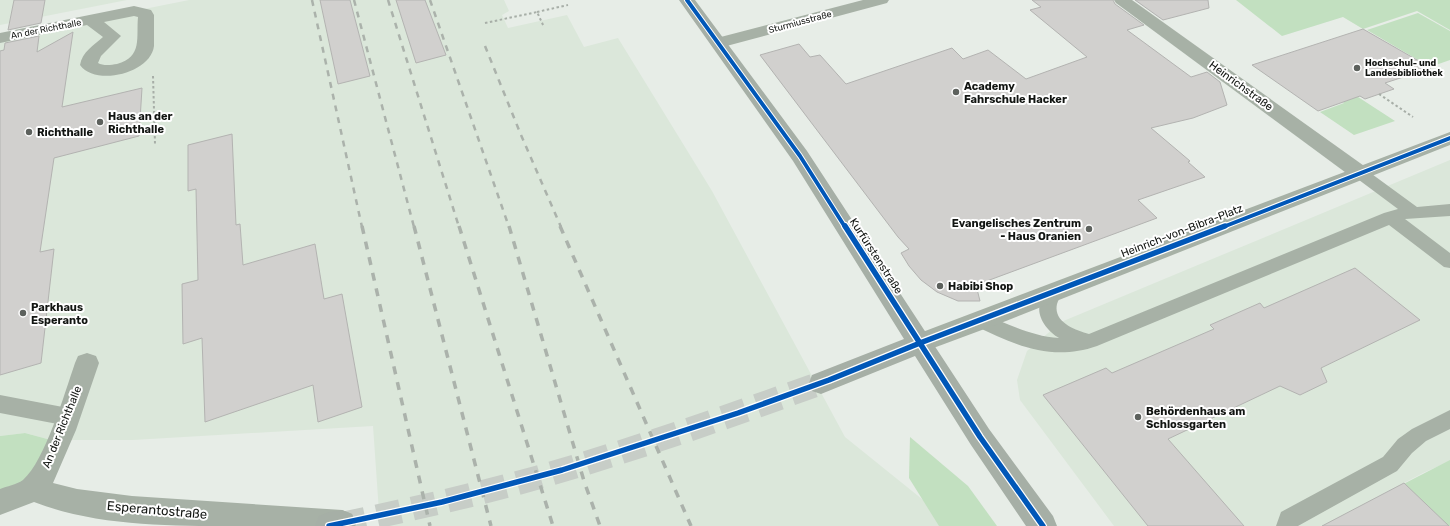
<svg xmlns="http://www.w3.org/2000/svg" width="1450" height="526" viewBox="0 0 1450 526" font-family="Rubik,sans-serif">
	<rect width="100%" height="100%" fill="#e7ede7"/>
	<!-- built -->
	<g fill="#dbe7da">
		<polygon points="0,0 127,0 0,25"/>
		<polygon points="189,0 504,0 509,11 502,15 508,28 567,15 584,47 618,38 712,191 845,437 948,520 952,526 380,526 373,426 133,440 51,440 25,433 0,436 0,38"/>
		<polygon points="1450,160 1450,461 1423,473 1322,526 1114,526 1020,400 1017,380 1027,351 1061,322"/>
	</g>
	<!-- green -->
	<g fill="#c2e0c0">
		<polygon points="1236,0 1450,0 1450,30 1417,11 1363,29 1343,17 1282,36"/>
		<polygon points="1418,13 1450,31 1450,60 1430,67 1367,30"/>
		<polygon points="1355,95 1395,121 1354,135 1320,112 1344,103 1341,100"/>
		<polygon points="25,433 51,440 28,479 0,493 0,436"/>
		<polygon points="910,437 968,486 997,526 939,526 909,478"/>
		<polygon points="1450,460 1450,526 1322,526"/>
	</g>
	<!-- building -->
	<g fill="#d1d0ce" stroke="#b3b3b1">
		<polygon points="14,0 45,0 41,23 8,30"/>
		<polygon points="320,0 350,0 370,76 338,84"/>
		<polygon points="396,0 425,0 446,55 416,63"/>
		<polygon points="1032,0 1113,0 1115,4 1144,25 1127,30 1191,77 1207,72 1220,82 1227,105 1193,118 1151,128 1190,161 1188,162 1205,177 1138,200 1157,218 976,285 980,301 958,301 937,292 921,280 909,266 901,253 909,249 898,237 760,55 799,44 810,57 820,55 846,84 952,48 963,59 988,50 1026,79 1087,57 1030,10 1041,7"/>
		<polygon points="1135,0 1208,0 1209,8 1163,20"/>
		<polygon points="1363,29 1431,68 1385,83 1394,89 1365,99 1360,96 1318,111 1252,65"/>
		<polygon points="73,32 62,107 142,88 139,136 54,158 40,252 54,249 41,363 0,375 0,51 4,50 5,43 39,36 37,52"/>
		<polygon points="232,134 236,225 240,224 243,265 315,244 324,299 342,294 362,407 318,422 313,385 205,422 202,338 183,344 182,284 198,280 196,189 188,191 188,145"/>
		<polygon points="1355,268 1420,320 1321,368 1327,382 1300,395 1280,386 1168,439 1244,526 1148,526 1043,395 1106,368 1112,373 1214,329 1210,325 1260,303 1264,308"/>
		<polygon points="1404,483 1449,526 1322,526"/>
	</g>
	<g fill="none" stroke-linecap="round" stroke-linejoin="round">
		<!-- secondary-tunnel -->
		<path stroke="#c7cdc7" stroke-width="24" stroke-dasharray="24 12" stroke-linecap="butt" d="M 342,524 C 407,510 472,496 536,478 C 633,450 727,417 821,383"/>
		<!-- path -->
		<g stroke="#a7aea7" stroke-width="2" stroke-dasharray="2.5 2.5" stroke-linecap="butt">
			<polyline points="537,12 568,5"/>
			<polyline points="485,23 537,12 544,27"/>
			<polyline points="153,76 155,144"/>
			<polyline points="1379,94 1413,117"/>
		</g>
		<!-- service -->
		<g fill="#a7b1a6" fill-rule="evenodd">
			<path d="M 1360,168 L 1365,169 L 1417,207 L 1450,204 L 1450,216 L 1405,219 L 1450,253 L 1450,268 L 1444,267 L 1389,225 L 1097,346 C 1051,362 1016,345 975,326 L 972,321 L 975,316 L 981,314 C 1008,323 1030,336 1059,338 C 1048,332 1036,317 1040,304 C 1041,298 1045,292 1048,287 L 1054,285 L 1060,287 L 1063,292 C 1061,296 1058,300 1057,304 C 1053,322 1075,330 1089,334 L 1384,213 L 1398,209 L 1355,177 L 1352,173 L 1355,169 Z"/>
			<polygon points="0,395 68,408 75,411 78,417 75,423 68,426 0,413"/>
			<polygon points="1450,410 1450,429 1426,441 1412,453 1397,471 1298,526 1276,526 1281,512 1383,457 1398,439 1412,429"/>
		</g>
		<!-- minor -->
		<g fill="#a7b1a6" fill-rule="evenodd">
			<polygon points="863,0 889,0 887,3 719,48 713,47 711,43 713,39"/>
			<polygon points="1114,0 1132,0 1367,168 1370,173 1367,178 1360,180 1353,178 1116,3"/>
			<path d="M 134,6 L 151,10 L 154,15 L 154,46 C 151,73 96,87 80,65 C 82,52 94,45 103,37 L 87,25 L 0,43 L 0,33 ZM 134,16 L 138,17 C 136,37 143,57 117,64 C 111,65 103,66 98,63 L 101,56 L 121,36 L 104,22 Z"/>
			<path d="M 87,353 L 96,356 L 99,363 L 76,430 L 53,483 L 77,489 L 132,496 L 342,510 L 352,514 L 356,524 L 355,526 C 314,526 274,526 233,526 C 168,526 96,526 34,502 L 0,515 L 0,489 C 7,486 16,485 23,480 C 45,461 65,392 75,363 L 78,356 Z"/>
		</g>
		<!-- tertiary -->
		<polygon fill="#a7b1a6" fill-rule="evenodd" points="1450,132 1450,145 1006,321 920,353 912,350 908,343 912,336"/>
		<!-- secondary -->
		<g fill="#a6afa6" fill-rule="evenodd">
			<polygon points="679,0 695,0 807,151 989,429 1053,516 1057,526 1026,526 971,445 915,356 821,394 812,391 809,383 812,375 904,339 793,161"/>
			<polygon points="342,510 352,514 356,524 355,526 315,526 319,516 329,512"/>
		</g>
		<!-- rail-far1 -->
		<g stroke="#abb2ab" stroke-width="2.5" stroke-dasharray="6 6" stroke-linecap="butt">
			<polyline points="312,0 362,227"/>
			<polyline points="354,0 414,227"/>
			<polyline points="388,0 459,227"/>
			<polyline points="430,0 509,227"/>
			<polyline points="485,46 521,135 561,227"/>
		</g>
		<!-- rail -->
		<g stroke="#abb2ab" stroke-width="3.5" stroke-dasharray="8 8" stroke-linecap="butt">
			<polyline points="362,226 430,526"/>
			<polyline points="414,226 491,526"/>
			<polyline points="459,226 553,526"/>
			<polyline points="509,226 584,481 600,526"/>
			<polyline points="560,226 691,526"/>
		</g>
		<!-- cycleway-far1 casing -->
		<g stroke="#fff" stroke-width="6">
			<g id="cycleway-far1">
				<polyline points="687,0 800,156 845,227"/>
				<polyline points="1223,227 1450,138"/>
			</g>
		</g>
		<!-- cycleway casing -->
		<g stroke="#fff" stroke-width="8">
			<g id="cycleway">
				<polyline points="845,226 980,437 1043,526"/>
				<polyline points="329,526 442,502 562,470 738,413 829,380 920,343 1225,226"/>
			</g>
		</g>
		<!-- cycleway-far1 -->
		<use href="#cycleway-far1" stroke="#0057b8" stroke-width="4"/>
		<!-- cycleway -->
		<use href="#cycleway" stroke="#0057b8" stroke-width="5.5"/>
	</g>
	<!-- markers -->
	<g fill="#5d615d" stroke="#fff" stroke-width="1.5">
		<circle cx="1357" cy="68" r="4"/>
		<circle cx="956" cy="92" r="4"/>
		<circle cx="100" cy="122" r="4"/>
		<circle cx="29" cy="132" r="4"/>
		<circle cx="1089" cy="229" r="4"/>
		<circle cx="940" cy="286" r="4"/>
		<circle cx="23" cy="313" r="4"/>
		<circle cx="1138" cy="417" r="4"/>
	</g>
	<g text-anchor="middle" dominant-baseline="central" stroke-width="4" stroke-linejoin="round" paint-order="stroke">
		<!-- far-street labels -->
		<g font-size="9" fill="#121512" stroke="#fff">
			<text transform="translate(800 22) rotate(-15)">Sturmiusstraße</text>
			<text transform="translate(46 29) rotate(-11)">An der Richthalle</text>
		</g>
		<!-- far-poi labels -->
		<g font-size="9" font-weight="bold" fill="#121512" stroke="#fff" text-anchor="start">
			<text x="1365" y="63">Hochschul- und<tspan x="1365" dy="10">Landesbibliothek</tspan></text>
		</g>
		<!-- poi labels -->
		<g font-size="11" font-weight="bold" fill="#121512" stroke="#fff" text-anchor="start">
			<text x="964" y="86">Academy<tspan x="964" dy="13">Fahrschule Hacker</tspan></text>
			<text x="108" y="116">Haus an der<tspan x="108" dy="13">Richthalle</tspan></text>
			<text x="37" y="132">Richthalle</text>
			<text x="1081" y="223" text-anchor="end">Evangelisches Zentrum<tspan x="1081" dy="13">- Haus Oranien</tspan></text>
			<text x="948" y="286">Habibi Shop</text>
			<text x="31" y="307">Parkhaus<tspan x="31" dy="13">Esperanto</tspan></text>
			<text x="1146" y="411">Behördenhaus am<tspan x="1146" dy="13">Schlossgarten</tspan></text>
		</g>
		<!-- street labels -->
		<g font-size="11" fill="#121512" stroke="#fff">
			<text transform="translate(1241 86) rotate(36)">Heinrichstraße</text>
			<text transform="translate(1182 231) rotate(-21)">Heinrich-von-Bibra-Platz</text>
			<text transform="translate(876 256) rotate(57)">Kurfürstenstraße</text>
			<text transform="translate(62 427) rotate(-68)">An der Richthalle</text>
		</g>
		<!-- near-street labels -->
		<g font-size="13" fill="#121512" stroke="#fff">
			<text transform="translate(157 510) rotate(5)">Esperantostraße</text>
		</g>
	</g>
</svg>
